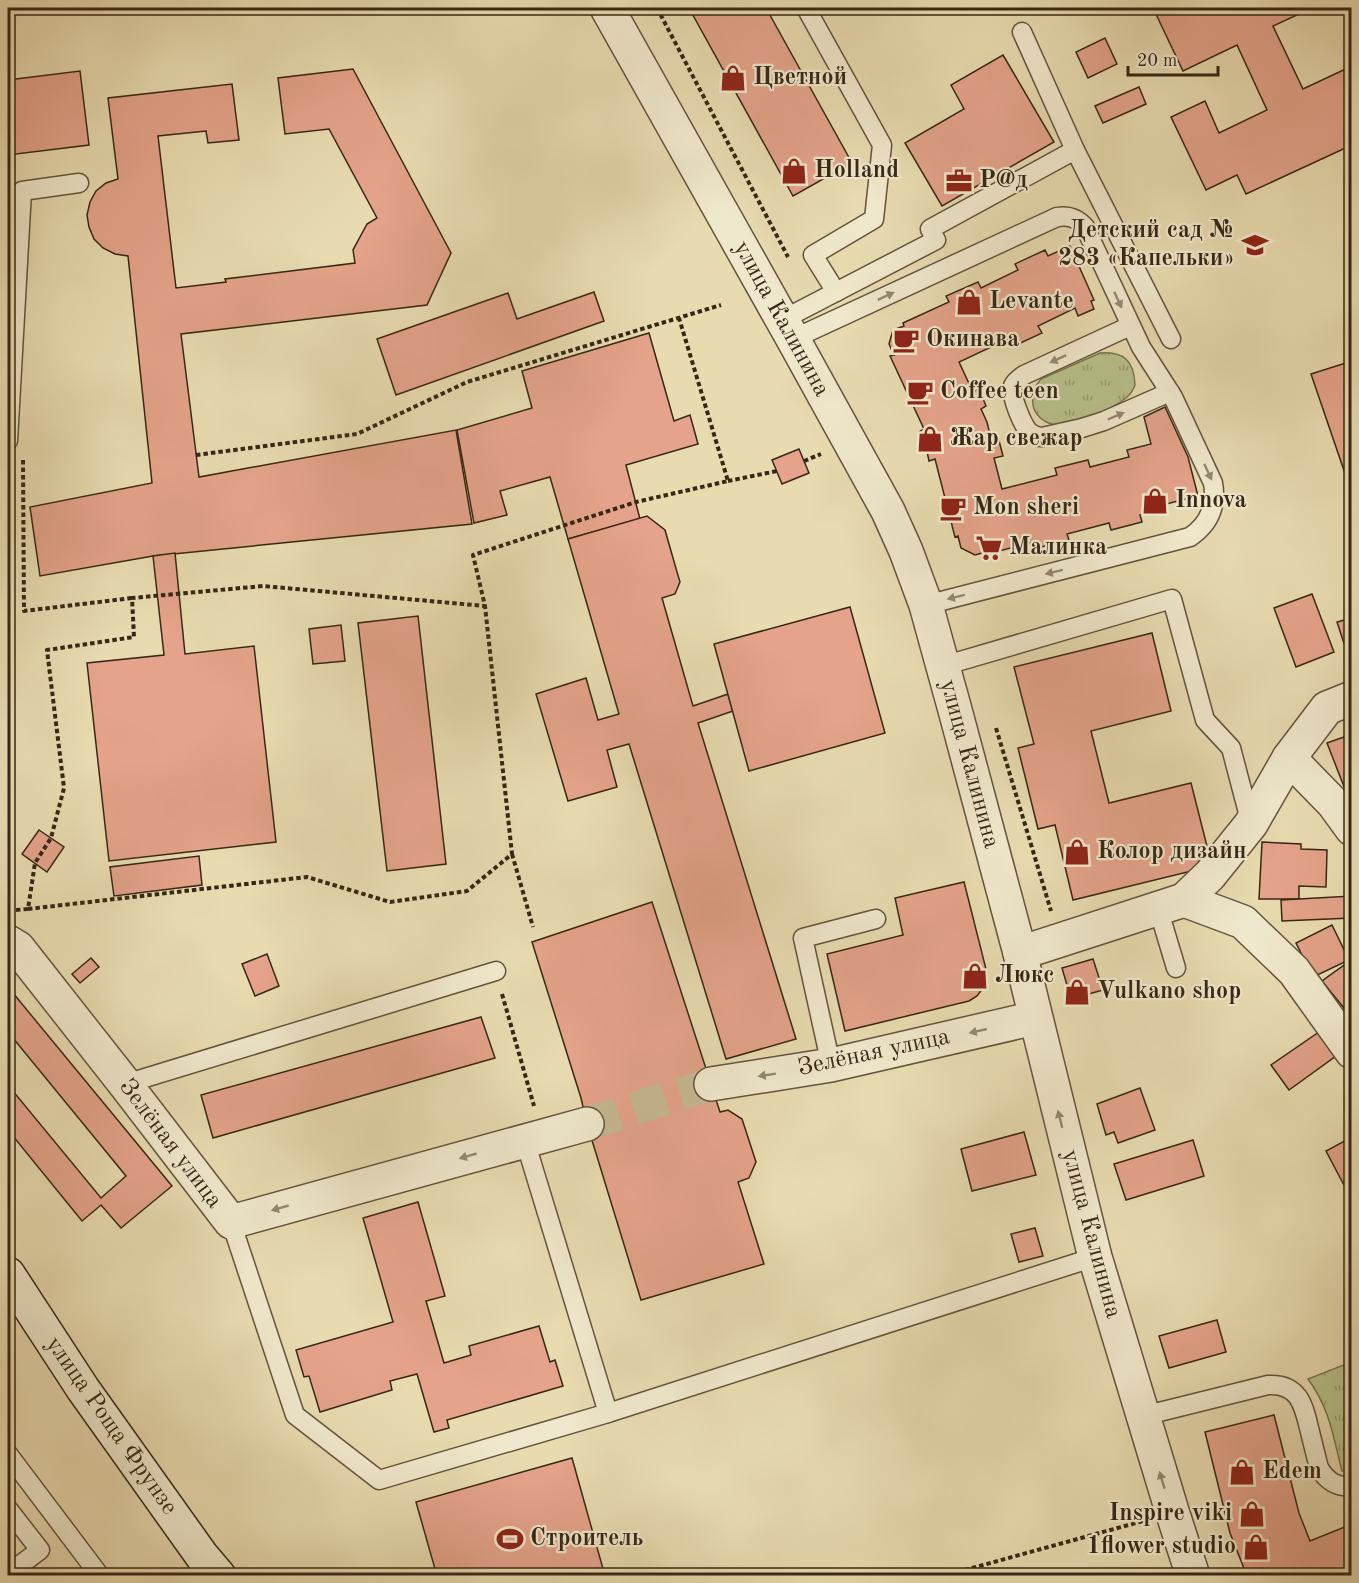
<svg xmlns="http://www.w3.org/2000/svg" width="1359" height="1583" viewBox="0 0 1359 1583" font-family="'Old Standard TT',serif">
	<defs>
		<pattern id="grass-tufts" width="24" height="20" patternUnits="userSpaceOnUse" patternTransform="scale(1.5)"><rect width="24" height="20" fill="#b7c08a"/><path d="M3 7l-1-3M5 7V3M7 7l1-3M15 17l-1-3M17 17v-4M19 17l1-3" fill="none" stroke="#969c70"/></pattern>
	</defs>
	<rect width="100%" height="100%" fill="#e8dbb0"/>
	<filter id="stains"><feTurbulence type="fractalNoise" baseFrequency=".00333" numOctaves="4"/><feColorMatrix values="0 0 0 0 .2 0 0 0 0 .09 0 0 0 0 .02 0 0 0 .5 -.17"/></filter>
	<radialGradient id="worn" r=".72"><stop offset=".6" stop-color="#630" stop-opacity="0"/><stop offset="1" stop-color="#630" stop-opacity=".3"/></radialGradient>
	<!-- grass -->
	<g fill="url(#grass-tufts)" stroke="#777450" stroke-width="1.5">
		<path d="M 1100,353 C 1124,351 1134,361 1135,385 C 1133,390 1131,394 1127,397 C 1114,409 1070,427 1052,424 C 1043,422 1035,415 1033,405 C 1031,395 1034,387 1041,379 Z"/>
		<path d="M 1351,1362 L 1352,1471 L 1342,1471 C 1333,1436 1330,1409 1308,1379 Z"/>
	</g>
	<!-- building -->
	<g fill="#e4a38a" stroke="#372717" stroke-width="1.5">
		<polygon points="689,8 766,8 852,163 793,196"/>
		<polygon points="1160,8 1312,8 1273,26 1303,89 1352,66 1352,145 1246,194 1237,175 1206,190 1171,117 1205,101 1219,133 1267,110 1237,45 1183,71 1154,10"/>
		<polygon points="1105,38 1117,64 1088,78 1076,52"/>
		<polygon points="1003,55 1054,142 942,206 905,143 964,109 951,85"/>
		<polygon points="353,69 451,253 427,305 181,334 199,477 456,430 472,524 153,556 40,576 30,507 152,483 128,256 115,254 103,248 94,239 89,227 87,215 90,202 96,191 106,183 118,179 108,98 232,84 239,140 208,143 206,131 158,136 176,288 226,282 225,279 355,263 353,250 367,224 377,218 329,129 285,134 278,78"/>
		<polygon points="80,71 89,145 8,155 8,80"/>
		<polygon points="1139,87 1146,104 1103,123 1095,106"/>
		<polygon points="1070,246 1094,300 1091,301 1094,309 1078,316 1075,308 1038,326 1042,333 1012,347 1008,339 959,362 973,392 979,389 986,406 981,409 987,422 991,439 998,437 1003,456 994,458 1002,489 1057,475 1055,468 1088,460 1090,467 1129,457 1127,450 1151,444 1144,417 1165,407 1188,457 1198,496 1162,505 1163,509 1140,515 1142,522 1111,530 1109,523 1067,534 1069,540 1037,548 1035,542 987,554 986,552 975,555 961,548 958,536 955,537 935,459 929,461 926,447 919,432 924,429 890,356 894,355 889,344 893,330 904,326 903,323 949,302 946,296 978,282 981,288 1018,270 1015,264 1045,250 1048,256"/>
		<polygon points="594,292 604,321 396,395 377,339 508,293 517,319"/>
		<polygon points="649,333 674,421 690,415 698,444 626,465 640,519 568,539 550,477 500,491 507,515 474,523 457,430 532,408 522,371"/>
		<polygon points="1352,361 1352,395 1350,396 1352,401 1352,494 1311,374"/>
		<polygon points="799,449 809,473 782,484 772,460"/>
		<polygon points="647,516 665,530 677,572 680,582 675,594 662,598 693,706 728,694 733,711 698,723 796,1039 726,1059 629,744 607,750 617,787 568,801 536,694 586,678 598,720 619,714 568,539"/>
		<polygon points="175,553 185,654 254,646 276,842 109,861 87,663 164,655 153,556"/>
		<polygon points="1312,594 1334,652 1296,667 1274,608"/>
		<polygon points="850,607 885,733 749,771 714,644"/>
		<polygon points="418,616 446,864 387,871 358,623"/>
		<polygon points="1352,618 1352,668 1337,622"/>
		<polygon points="341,625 345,661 313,664 309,629"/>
		<polygon points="1152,633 1171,711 1091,731 1109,803 1191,783 1212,866 1073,900 1055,825 1038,829 1018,748 1034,744 1014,667"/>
		<polygon points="1352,734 1352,802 1350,802 1327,743"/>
		<polygon points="39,830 64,847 47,872 22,854"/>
		<polygon points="1262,842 1301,844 1301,849 1327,850 1326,887 1299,886 1299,899 1259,899"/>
		<polygon points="199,856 202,885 114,896 110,867"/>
		<polygon points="964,882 986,969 986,979 983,988 977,996 969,1001 845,1031 827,954 903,935 895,898"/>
		<polygon points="1352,896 1352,918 1282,921 1281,900"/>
		<polygon points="652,902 720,1112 728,1110 742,1119 756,1162 749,1178 738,1182 764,1264 641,1300 587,1124 581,1098 532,942"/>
		<polygon points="1332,925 1349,960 1313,977 1296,943"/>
		<polygon points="267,954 279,986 255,996 242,964"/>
		<polygon points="91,958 99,967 80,983 72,974"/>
		<polygon points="1093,959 1103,990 1071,999 1062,968"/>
		<polygon points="1347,963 1352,968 1352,1018 1322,981"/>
		<polygon points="8,987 172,1186 121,1228 101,1205 82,1221 8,1130 8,1085 101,1198 126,1176 8,1032"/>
		<polygon points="481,1017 495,1058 213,1138 201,1095"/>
		<polygon points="1319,1032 1336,1056 1289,1090 1271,1065"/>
		<polygon points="1140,1088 1155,1130 1118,1143 1114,1132 1106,1135 1097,1104"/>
		<polygon points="1024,1132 1036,1175 972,1191 961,1149"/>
		<polygon points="1352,1137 1352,1183 1345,1187 1326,1151"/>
		<polygon points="1193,1140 1204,1176 1126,1200 1114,1164"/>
		<polygon points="418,1202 445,1296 426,1301 444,1363 471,1355 469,1346 539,1326 550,1362 555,1360 563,1386 447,1420 449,1428 434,1432 417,1374 390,1381 392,1390 320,1412 309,1376 304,1377 296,1350 393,1322 363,1218"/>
		<polygon points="1035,1228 1043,1256 1019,1262 1011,1234"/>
		<polygon points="1217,1320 1226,1352 1169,1368 1159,1336"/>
		<polygon points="1274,1415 1299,1513 1310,1541 1352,1524 1352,1576 1247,1576 1230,1533 1205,1432"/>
		<polygon points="572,1458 605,1576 437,1576 416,1502"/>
		<polygon points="1129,1571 1130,1576 1113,1576"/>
	</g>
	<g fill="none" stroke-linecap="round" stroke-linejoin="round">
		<!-- minor-tunnel -->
		<polyline stroke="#c5b791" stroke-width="33" stroke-dasharray="33 16" stroke-linecap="butt" points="587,1124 711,1084"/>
		<!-- service casing -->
		<g stroke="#63543d" stroke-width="21">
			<g id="service">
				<polyline points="806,8 882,145 874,219 813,255 836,292"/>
				<polyline points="1022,32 1075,150 1171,339"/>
				<polyline points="782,320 936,240 930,229 1075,150"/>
				<path d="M 1130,326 L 1024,375 C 1020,378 1015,381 1013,386 C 1010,395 1022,424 1029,432 C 1033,435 1037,437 1042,437 L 1082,428 L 1104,421 L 1170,392"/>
				<path d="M 793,339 L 1057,217 C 1069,215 1077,218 1085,227 L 1141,347 L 1173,397 L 1213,483 C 1217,506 1209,524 1190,537 L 926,605"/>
				<polyline points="8,441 22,191 79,183"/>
				<polyline points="943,666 1172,599 1205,720 1231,748 1251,824"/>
				<polyline points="1158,908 1176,968"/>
				<polyline points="831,1065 803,938 876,919"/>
				<polyline points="125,1084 496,971"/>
				<polyline points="525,1141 608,1413 1095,1257"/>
				<polyline points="231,1222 295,1415 379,1480 608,1413"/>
				<path d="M 1143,1416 L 1268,1385 C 1300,1383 1304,1407 1310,1432 C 1313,1444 1316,1456 1319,1468 C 1326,1480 1337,1488 1352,1486"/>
				<polyline points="8,1454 100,1576"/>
				<polyline points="8,1509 40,1550 8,1574"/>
			</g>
		</g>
		<!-- minor casing -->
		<g stroke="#63543d" stroke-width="36">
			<g id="minor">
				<polyline points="607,8 793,339 888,511 906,551 926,605 955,710 1020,953 1095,1257 1172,1511 1193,1576"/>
				<polyline points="1289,758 1333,803 1352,829"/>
				<polyline points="1184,900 1243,922 1294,971 1352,1052"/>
				<polyline points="8,942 18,948 125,1084 231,1222 587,1124"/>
				<polyline points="1020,953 1184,900 1210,875 1251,824 1289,758 1327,708 1352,698"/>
				<polyline points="711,1084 831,1065 1035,1018"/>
			</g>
		</g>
		<!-- secondary casing -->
		<g stroke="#372717" stroke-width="36">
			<polyline id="secondary" points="8,1274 83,1389 202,1556 219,1576"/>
		</g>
		<!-- path -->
		<g stroke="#372717" stroke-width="4" stroke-dasharray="4.5 3" stroke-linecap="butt">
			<polyline points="657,8 788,257"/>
			<polyline points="196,455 357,434 467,382 721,305"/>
			<polyline points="23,460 24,611 132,598"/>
			<polyline points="804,461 821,454"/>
			<polyline points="728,481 777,471"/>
			<polyline points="996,728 1051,911"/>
			<polyline points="512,854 533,927"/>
			<polyline points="28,909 307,877 390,902 467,891 512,854 485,606"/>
			<polyline points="16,910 28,909 35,863 51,838 64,788 47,650 134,637 132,598 263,586 485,606 473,555 636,502 728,481 679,318"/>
			<polyline points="502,994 534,1106"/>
			<polyline points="835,1573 859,1576"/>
			<polyline points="943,1576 1143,1521"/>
		</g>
		<!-- service -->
		<use href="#service" stroke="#f0e8cc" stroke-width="18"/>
		<!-- minor -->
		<use href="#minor" stroke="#f0e8cc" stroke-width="33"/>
		<!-- secondary -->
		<use href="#secondary" stroke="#f0e8cc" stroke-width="33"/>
	</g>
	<!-- one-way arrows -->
	<defs><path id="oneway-solid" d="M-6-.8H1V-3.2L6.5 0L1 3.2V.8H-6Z" transform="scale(1.5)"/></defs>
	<g fill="#948872">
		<use href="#oneway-solid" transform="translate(886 296) rotate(-25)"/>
		<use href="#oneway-solid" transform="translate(1118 300) rotate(65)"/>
		<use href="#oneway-solid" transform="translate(1058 359) rotate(155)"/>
		<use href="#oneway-solid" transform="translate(1116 416) rotate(-23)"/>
		<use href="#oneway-solid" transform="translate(1208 472) rotate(65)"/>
		<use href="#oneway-solid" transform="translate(1054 572) rotate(166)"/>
		<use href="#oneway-solid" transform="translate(956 597) rotate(166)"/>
		<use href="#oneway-solid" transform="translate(978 1031) rotate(167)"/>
		<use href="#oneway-solid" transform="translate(767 1075) rotate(171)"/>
		<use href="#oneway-solid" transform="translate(1060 1119) rotate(-104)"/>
		<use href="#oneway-solid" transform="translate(468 1156) rotate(164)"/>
		<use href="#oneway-solid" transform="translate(280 1208) rotate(164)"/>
		<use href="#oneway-solid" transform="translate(1162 1480) rotate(-107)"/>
	</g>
	<!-- icons -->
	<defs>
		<g id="shop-bare" transform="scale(2.07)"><path d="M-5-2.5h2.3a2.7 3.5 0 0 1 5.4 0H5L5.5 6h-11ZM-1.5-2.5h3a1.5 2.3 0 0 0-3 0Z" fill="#8f2418" stroke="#f0e8cc" stroke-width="2.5" paint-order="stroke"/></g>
		<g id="office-bare" transform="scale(2.07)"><path d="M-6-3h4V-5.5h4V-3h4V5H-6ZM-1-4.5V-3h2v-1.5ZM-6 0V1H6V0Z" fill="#8f2418" stroke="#f0e8cc" stroke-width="2.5" paint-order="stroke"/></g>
		<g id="school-bare" transform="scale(2.07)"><path d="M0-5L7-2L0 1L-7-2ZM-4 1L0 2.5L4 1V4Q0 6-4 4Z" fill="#8f2418" stroke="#f0e8cc" stroke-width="2.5" paint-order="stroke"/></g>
		<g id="cafe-bare" transform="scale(2.07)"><path d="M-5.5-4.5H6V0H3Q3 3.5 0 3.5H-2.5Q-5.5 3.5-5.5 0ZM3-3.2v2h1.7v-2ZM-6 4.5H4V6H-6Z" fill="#8f2418" stroke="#f0e8cc" stroke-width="2.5" paint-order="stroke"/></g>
		<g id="supermarket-bare" transform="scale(2.07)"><path d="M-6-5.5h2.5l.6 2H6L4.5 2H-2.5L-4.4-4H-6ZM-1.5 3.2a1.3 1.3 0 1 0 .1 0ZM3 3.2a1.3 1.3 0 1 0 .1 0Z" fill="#8f2418" stroke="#f0e8cc" stroke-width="2.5" paint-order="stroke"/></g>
		<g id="stadium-bare" transform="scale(2.07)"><path d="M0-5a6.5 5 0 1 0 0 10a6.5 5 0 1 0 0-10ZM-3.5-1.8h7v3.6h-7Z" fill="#8f2418" stroke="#f0e8cc" stroke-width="2.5" paint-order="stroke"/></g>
	</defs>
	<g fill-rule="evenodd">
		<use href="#shop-bare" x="733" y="78"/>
		<use href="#shop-bare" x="794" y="171"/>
		<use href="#office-bare" x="959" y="181"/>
		<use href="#school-bare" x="1255" y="245"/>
		<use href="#shop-bare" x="969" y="302"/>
		<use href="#cafe-bare" x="906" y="340"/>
		<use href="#cafe-bare" x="920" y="392"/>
		<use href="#shop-bare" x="930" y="439"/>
		<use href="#shop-bare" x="1155" y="501"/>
		<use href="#cafe-bare" x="953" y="508"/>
		<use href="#supermarket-bare" x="989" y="548"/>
		<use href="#shop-bare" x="1077" y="852"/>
		<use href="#shop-bare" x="975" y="976"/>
		<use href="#shop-bare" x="1077" y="992"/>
		<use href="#shop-bare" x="1242" y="1472"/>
		<use href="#shop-bare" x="1252" y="1514"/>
		<use href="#stadium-bare" x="510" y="1539"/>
		<use href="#shop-bare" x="1256" y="1547"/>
	</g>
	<g text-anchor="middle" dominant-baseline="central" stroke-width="4.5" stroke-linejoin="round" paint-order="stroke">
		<!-- poi labels -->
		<g font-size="24" font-weight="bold" fill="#372717" stroke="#f0e8cc" text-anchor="start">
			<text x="753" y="78">Цветной</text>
			<text x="814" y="171">Holland</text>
			<text x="979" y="181">Р@д</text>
			<text x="1235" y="231" text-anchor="end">Детский сад №<tspan x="1235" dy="28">283 «Капельки»</tspan></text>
			<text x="989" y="302">Levante</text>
			<text x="926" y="340">Окинава</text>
			<text x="940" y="392">Coffee teen</text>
			<text x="950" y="439">Жар свежар</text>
			<text x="1175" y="501">Innova</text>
			<text x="973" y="508">Mon sheri</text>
			<text x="1009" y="548">Малинка</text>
			<text x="1097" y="852">Колор дизайн</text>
			<text x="995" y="976">Люкс</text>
			<text x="1097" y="992">Vulkano shop</text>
			<text x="1262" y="1472">Edem</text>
			<text x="1232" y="1514" text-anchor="end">Inspire viki</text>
			<text x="530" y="1539">Строитель</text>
			<text x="1236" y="1547" text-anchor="end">1flower studio</text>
		</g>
		<!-- street labels -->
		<g font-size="24" fill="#372717" stroke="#f0e8cc">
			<text transform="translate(781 319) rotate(61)">улица Калинина</text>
			<text transform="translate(969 764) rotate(75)">улица Калинина</text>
			<text transform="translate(874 1053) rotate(-12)">Зелёная улица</text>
			<text transform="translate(170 1144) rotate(53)">Зелёная улица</text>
			<text transform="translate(1091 1234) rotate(75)">улица Калинина</text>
			<text transform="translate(111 1426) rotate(55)">улица Роща Фрунзе</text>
		</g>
	</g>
	<!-- margin -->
	<rect width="1359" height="1583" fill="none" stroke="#e8dbb0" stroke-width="30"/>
	<rect x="9" y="9" width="1341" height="1565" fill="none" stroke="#372717" stroke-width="3"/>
	<rect x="15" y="15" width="1329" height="1553" fill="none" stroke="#372717" stroke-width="1.5"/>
	<!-- scale -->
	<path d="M1128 66v9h90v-9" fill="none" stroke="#372717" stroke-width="3"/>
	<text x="1137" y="66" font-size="18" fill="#372717" stroke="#f0e8cc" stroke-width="4.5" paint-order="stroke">20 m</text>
	<rect width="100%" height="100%" filter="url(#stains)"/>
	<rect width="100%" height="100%" fill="url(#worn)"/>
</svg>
